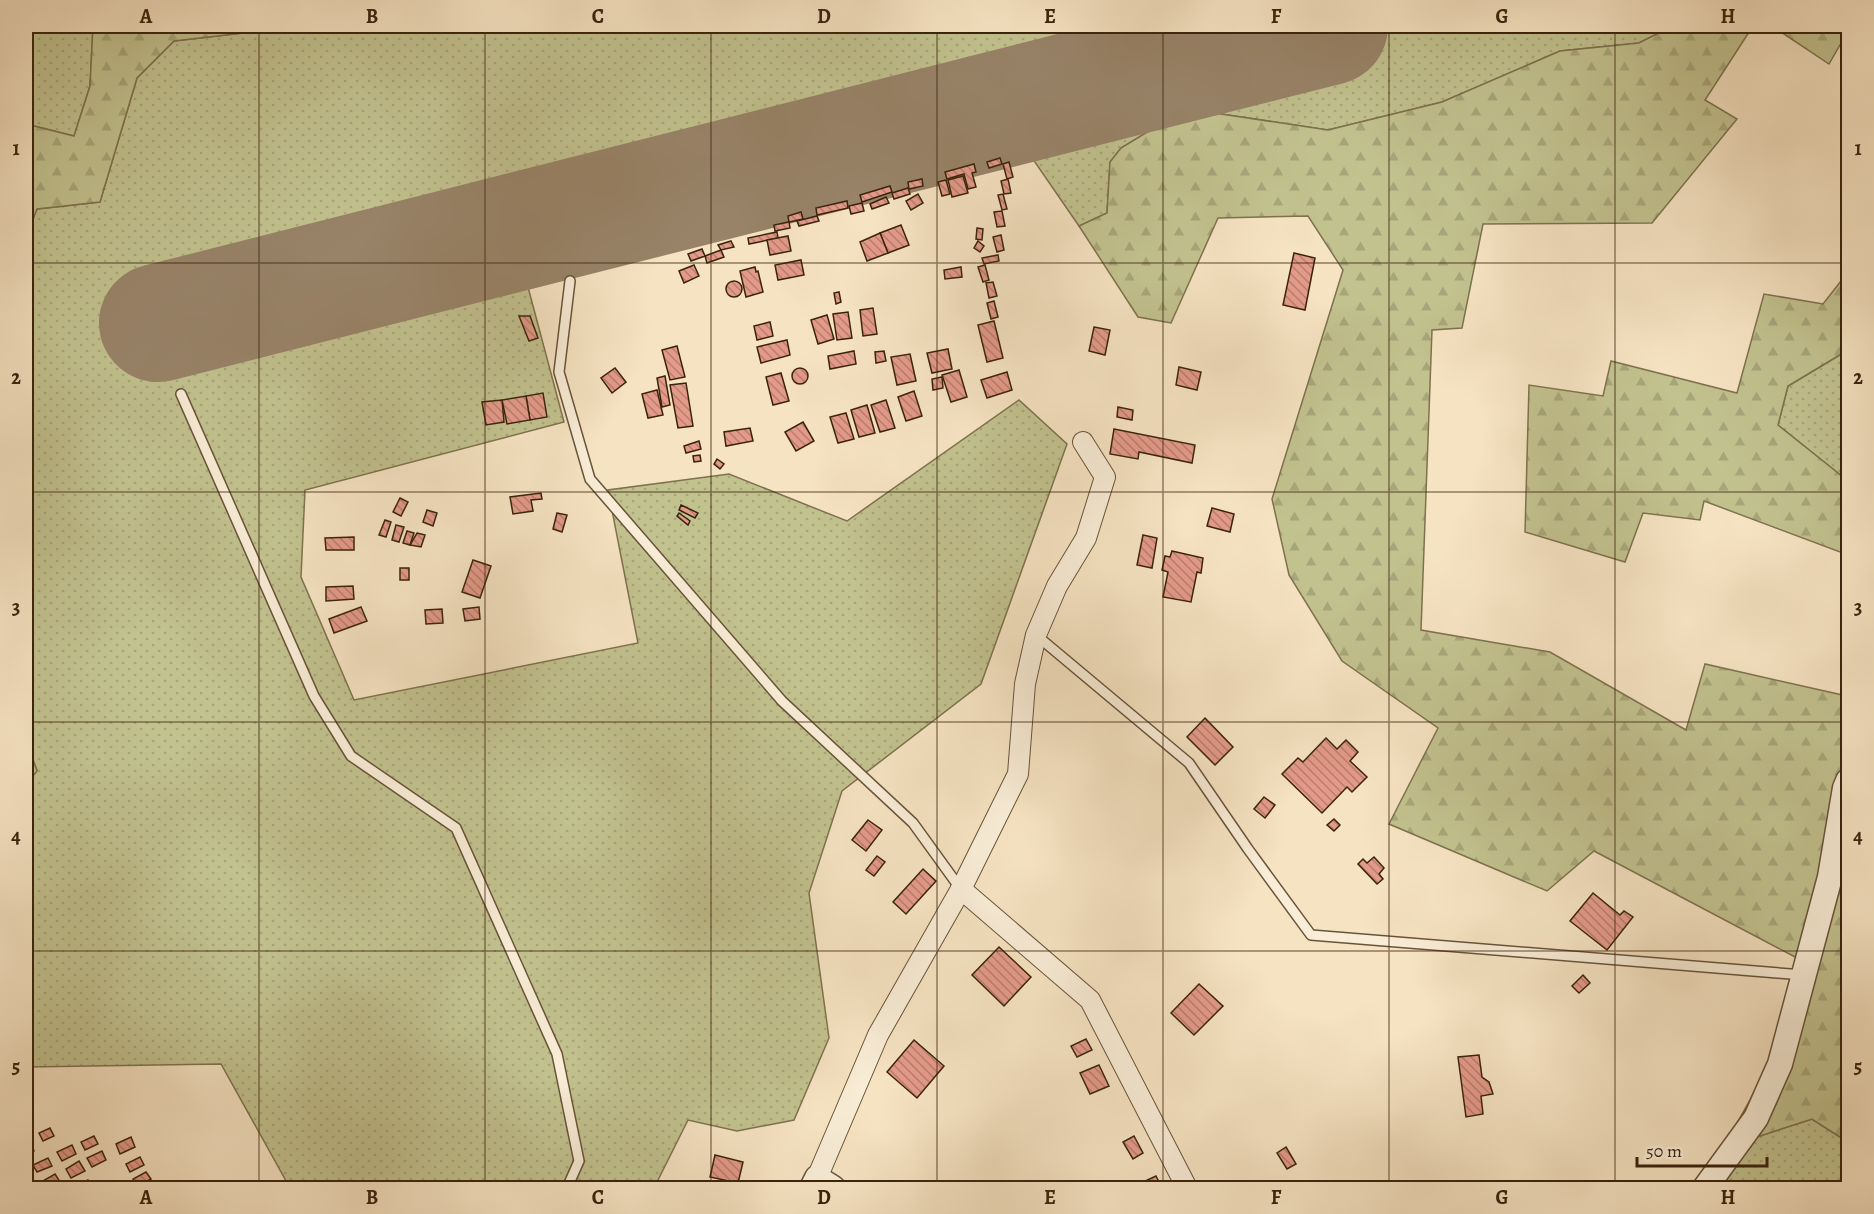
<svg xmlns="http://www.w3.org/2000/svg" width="1874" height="1214" viewBox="0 0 1874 1214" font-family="Alegreya,serif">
	<defs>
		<pattern id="grass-dots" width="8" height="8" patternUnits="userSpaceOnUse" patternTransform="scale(1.5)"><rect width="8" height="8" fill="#c2c28f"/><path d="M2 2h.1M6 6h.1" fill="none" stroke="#a7a67a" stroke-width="1.8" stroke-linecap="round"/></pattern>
		<pattern id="forest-firs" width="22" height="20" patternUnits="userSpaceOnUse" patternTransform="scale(1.5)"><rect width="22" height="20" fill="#c2c28f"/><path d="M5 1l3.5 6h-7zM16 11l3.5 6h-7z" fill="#a7a67a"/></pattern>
		<pattern id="building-back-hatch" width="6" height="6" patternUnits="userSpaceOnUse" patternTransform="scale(1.5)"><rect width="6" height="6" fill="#e49a89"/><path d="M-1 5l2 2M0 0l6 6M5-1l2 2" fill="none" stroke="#ba7d6e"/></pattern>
	</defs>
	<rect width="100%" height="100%" fill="#f6e3c2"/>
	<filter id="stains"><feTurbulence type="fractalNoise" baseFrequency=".00333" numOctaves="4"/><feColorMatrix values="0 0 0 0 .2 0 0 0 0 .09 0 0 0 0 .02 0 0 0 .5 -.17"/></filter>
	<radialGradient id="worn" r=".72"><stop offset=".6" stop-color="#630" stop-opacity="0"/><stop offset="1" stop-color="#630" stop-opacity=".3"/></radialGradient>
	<!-- grass -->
	<g fill="url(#grass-dots)" stroke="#7e724e" stroke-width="1.5">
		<polygon points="26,26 93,26 90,86 74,136 26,124"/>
		<polygon points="303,26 1663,26 1657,34 1639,43 1560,51 1442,102 1328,130 1201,111 1167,120 1121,148 1110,162 1107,213 1079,226 1026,149 525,276 564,422 305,490 301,577 354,700 638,643 608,490 729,474 847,521 1019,400 1067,444 981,684 842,791 809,893 829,1038 794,1120 737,1131 688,1120 654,1188 290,1188 221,1064 26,1067 26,784 37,770 26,742 26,236 37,209 100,202 137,78 174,41"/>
		<polygon points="1848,350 1848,481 1778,425 1788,386"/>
		<polygon points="1812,1119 1843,1139 1848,1139 1848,1188 1694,1188 1723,1148"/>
	</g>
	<!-- forest -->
	<g fill="url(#forest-firs)" stroke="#7e724e" stroke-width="1.5">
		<polygon points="93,26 303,26 174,41 137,78 100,202 37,209 26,236 26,124 74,136 90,86"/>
		<polygon points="1663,26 1753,26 1705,100 1737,119 1652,223 1483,224 1462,328 1432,330 1421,630 1550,652 1686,730 1705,664 1847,696 1848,690 1848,1139 1843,1139 1812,1119 1723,1148 1777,1052 1797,958 1594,851 1547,891 1389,824 1438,728 1342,661 1289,575 1272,499 1343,270 1308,216 1218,218 1171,323 1138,317 1079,226 1107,213 1110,162 1121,148 1167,120 1201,111 1328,130 1442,102 1560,51 1639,43 1657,34"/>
		<polygon points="1772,26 1848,26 1848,31 1829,64"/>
		<polygon points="1848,272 1848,350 1788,386 1778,425 1848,481 1848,555 1704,501 1700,520 1643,513 1625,562 1525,532 1529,385 1603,396 1611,361 1737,393 1764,294 1823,304"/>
		<polygon points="26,742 37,771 26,784"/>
	</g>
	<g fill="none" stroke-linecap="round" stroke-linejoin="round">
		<!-- runway -->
		<polyline stroke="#988368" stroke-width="118" points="158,323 1329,26"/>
	</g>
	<!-- building -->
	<g fill="url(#building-back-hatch)" stroke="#3a230d" stroke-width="1.5">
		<polygon points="1000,158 1002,164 989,168 987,162"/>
		<polygon points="1009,162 1013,177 1007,179 1003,164"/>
		<polygon points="974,164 976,172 972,173 976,187 968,189 964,174 947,179 945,172"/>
		<polygon points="963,176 968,193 952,197 948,180"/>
		<polygon points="922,179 923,186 909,189 908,182"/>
		<polygon points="1008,179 1011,193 1004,194 1001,181"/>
		<polygon points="946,180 950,194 942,196 938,182"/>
		<polygon points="890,186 892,192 862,202 860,195"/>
		<polygon points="908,188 910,194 894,199 892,193"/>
		<polygon points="918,194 923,203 911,210 906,201"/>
		<polygon points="1003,194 1007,209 1002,210 998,195"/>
		<polygon points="886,197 889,203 872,209 870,204"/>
		<polygon points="847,201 848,208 817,215 816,208"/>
		<polygon points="862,203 864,211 851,214 849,206"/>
		<polygon points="1002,211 1005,226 997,227 994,212"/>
		<polygon points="801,212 803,219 789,222 788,216"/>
		<polygon points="817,216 819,221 799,226 797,221"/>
		<polygon points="789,222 790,228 775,231 774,225"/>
		<polygon points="901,225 909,245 888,253 880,233"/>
		<polygon points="977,228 983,229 982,240 976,239"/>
		<polygon points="777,232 778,238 749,244 748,238"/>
		<polygon points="880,233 888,253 867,261 860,242"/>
		<polygon points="1001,235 1004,250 997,252 993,237"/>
		<polygon points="788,236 791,251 770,255 767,240"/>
		<polygon points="731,241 734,247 721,250 718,245"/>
		<polygon points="978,241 984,246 980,252 974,248"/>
		<polygon points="702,249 705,256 691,261 688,254"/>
		<polygon points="721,250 724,257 707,263 705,256"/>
		<polygon points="1294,253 1315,258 1305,310 1283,305"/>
		<polygon points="998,255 999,261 984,264 982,258"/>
		<polygon points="801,260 804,275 778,280 775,265"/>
		<polygon points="694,265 699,276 684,283 679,271"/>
		<polygon points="985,265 989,280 983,282 978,267"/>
		<polygon points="755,267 756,272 758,271 763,292 746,297 740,271"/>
		<polygon points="961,267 962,277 945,279 944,270"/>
		<circle cx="734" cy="289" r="8"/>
		<polygon points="993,282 997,296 989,298 986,283"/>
		<polygon points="839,292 841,302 836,304 834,293"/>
		<polygon points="994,301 998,317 991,319 987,303"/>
		<polygon points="873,308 877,334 863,336 860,310"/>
		<polygon points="848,312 852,338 837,340 833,314"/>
		<polygon points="827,315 834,339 818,344 811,320"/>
		<polygon points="519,316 530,316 538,338 529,341"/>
		<polygon points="994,321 1003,358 987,362 978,325"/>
		<polygon points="770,322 773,336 757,340 754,326"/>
		<polygon points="1094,327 1110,330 1105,355 1089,351"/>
		<polygon points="787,340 790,355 761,363 757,347"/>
		<polygon points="677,346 685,377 670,380 662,350"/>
		<polygon points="948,349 952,369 932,373 927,353"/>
		<polygon points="854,351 856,364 830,369 828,356"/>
		<polygon points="884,351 886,361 876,363 875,352"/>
		<polygon points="910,354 916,381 897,385 891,357"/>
		<polygon points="1179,367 1201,372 1197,390 1176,385"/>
		<circle cx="800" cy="376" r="8"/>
		<polygon points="615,368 626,382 612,393 601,378"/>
		<polygon points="959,370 967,397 951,402 942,375"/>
		<polygon points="1007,372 1012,390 987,398 981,380"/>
		<polygon points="781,373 789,401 773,405 766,377"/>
		<polygon points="665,376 670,405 662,407 657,378"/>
		<polygon points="942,377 943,388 933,390 932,379"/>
		<polygon points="686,383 693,426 678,428 670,385"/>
		<polygon points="657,390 663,415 648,418 642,394"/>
		<polygon points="914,391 922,416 906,421 898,397"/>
		<polygon points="543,393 547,417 530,420 526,396"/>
		<polygon points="526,396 530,420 507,424 502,400"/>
		<polygon points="502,400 504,422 486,425 482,402"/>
		<polygon points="886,400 895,428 880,432 871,405"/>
		<polygon points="867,405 875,433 859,437 851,410"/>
		<polygon points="1118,407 1133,410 1132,420 1117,417"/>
		<polygon points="846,413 854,439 838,443 830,417"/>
		<polygon points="803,422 814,441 796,451 785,432"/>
		<polygon points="750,428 753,441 726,446 724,432"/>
		<polygon points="1114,429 1195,445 1192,463 1139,452 1138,459 1110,454"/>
		<polygon points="699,441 701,449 686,453 684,446"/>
		<polygon points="700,455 701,461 694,462 693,456"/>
		<polygon points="717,459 724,464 720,469 714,464"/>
		<polygon points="541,493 542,499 531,500 533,511 513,514 510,497"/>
		<polygon points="400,498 408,502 401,516 393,512"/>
		<polygon points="681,505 698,513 695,518 679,510"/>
		<polygon points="1212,508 1234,514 1230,532 1207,526"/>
		<polygon points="427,510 437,513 433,526 423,522"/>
		<polygon points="557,513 567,515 562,532 553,529"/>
		<polygon points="679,513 690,521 688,525 677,516"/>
		<polygon points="385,520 391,522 386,537 379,535"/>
		<polygon points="396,525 404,527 399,542 392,540"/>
		<polygon points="407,531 414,533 410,545 403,543"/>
		<polygon points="417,533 425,535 421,547 410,545"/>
		<polygon points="1143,535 1157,538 1152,568 1137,565"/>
		<polygon points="354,537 354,550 326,550 325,538"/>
		<polygon points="1172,551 1203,558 1201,573 1197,572 1191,602 1163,597 1168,572 1162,570 1165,556 1170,557"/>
		<polygon points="473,560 491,566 480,598 462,592"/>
		<rect x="400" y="568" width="9" height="12"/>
		<polygon points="353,586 354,599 326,601 326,587"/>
		<polygon points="361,607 367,621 334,633 329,619"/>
		<polygon points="479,607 480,619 465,621 463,609"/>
		<polygon points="442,609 443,623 426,624 425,610"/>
		<polygon points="1205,718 1233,747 1215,765 1187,737"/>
		<polygon points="1326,738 1337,749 1346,740 1358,752 1350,761 1367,777 1352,792 1347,787 1322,813 1282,774 1298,758 1303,762"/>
		<polygon points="1264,797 1275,805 1265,818 1254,809"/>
		<polygon points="1334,819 1340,825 1334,831 1327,825"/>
		<polygon points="868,820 882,830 866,851 852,840"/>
		<polygon points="877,856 885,862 874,876 866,870"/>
		<polygon points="1374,857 1384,868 1379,874 1383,879 1377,884 1358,864 1363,859 1367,863"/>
		<polygon points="923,869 936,881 906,914 893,902"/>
		<polygon points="1593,893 1620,915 1624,911 1633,917 1607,950 1570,921"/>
		<polygon points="999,947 1031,977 1004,1006 972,975"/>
		<polygon points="1583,975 1590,983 1579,993 1572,986"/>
		<polygon points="1199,984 1223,1006 1194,1035 1171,1013"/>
		<polygon points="1086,1039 1092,1050 1077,1057 1071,1046"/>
		<polygon points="914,1040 944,1066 917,1098 887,1072"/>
		<polygon points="1479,1055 1482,1077 1489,1082 1493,1094 1481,1096 1483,1114 1466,1117 1458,1057"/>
		<polygon points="1099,1065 1109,1086 1090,1094 1080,1073"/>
		<polygon points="50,1128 54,1136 43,1141 39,1133"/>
		<polygon points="94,1136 98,1144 85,1150 81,1142"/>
		<polygon points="1134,1136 1143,1153 1133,1159 1123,1142"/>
		<polygon points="131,1137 135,1147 120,1154 116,1144"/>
		<polygon points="31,1144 34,1151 26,1155 26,1146"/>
		<polygon points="72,1145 76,1154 62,1161 57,1152"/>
		<polygon points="1286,1147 1296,1164 1287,1169 1277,1153"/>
		<polygon points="102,1151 106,1160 92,1167 87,1158"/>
		<polygon points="715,1155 743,1162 738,1183 710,1177"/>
		<polygon points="140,1157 144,1165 130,1172 126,1164"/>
		<polygon points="48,1158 52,1166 37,1172 33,1165"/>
		<polygon points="79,1161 85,1171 71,1178 66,1169"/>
		<polygon points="146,1172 151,1179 137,1187 133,1179"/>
		<polygon points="55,1174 60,1182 48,1188 44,1188 41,1182"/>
		<polygon points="1156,1176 1162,1188 1143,1188 1141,1183"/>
		<polygon points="88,1180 92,1188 76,1188 75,1186"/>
	</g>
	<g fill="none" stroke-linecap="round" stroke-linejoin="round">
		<!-- service casing -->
		<g stroke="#69533a" stroke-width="12">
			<g id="service">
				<polyline points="570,281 559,372 590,479 782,701 913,823 960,888"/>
				<polyline points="181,394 314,696 351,756 456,828 557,1054 579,1161 567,1188"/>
				<polyline points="1036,635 1189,763 1248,849 1311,935 1803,975"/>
			</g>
		</g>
		<!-- minor casing -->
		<g stroke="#69533a" stroke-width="22">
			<g id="minor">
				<polyline points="961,889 1090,1000 1187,1188"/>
				<polyline points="817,1178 878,1035 961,889 1018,774 1025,684 1036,635 1057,586 1086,538 1105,477 1083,442"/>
			</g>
		</g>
		<!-- tertiary casing -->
		<g stroke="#69533a" stroke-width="27">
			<g id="tertiary">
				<polyline points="812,1188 817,1178 833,1188"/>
				<polyline points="1705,1188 1756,1118 1780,1064 1830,877 1845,788 1848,781"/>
			</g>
		</g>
		<!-- service -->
		<use href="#service" stroke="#f9edd7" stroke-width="9"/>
		<!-- minor -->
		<use href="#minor" stroke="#f9edd7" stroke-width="20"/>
		<!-- tertiary -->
		<use href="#tertiary" stroke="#f9edd7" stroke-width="24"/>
	</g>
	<!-- grid -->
	<path fill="none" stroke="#3a230d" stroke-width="1.5" stroke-opacity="0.55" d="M 259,26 L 259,1188M 485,26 L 485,1188M 711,26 L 711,1188M 937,26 L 937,1188M 1163,26 L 1163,1188M 1389,26 L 1389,1188M 1615,26 L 1615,1188M 26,263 L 1848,263M 26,492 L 1848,492M 26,722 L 1848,722M 26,951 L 1848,951"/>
	<!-- margin -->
	<rect width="1874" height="1214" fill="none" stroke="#f6e3c2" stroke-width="66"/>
	<!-- scale -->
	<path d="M1637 1157v9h130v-9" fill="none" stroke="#3a230d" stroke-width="3"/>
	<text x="1646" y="1157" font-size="18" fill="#3a230d" stroke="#f9edd7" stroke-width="4.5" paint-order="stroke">50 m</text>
	<rect x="33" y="33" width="1808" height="1148" fill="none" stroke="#3a230d" stroke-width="2"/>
	<g font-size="20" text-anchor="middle" font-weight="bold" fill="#3a230d">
		<text x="146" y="23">A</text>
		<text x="372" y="23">B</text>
		<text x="598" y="23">C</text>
		<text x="824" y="23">D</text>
		<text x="1050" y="23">E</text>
		<text x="1276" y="23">F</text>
		<text x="1502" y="23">G</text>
		<text x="1728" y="23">H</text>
		<text x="16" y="155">1</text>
		<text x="1858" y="155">1</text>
		<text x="16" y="384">2</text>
		<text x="1858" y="384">2</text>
		<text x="16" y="614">3</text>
		<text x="1858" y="614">3</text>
		<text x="16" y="843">4</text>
		<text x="1858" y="843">4</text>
		<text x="16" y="1073">5</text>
		<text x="1858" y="1073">5</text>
		<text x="146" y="1204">A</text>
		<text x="372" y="1204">B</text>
		<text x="598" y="1204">C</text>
		<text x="824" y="1204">D</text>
		<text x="1050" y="1204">E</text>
		<text x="1276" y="1204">F</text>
		<text x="1502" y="1204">G</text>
		<text x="1728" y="1204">H</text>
	</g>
	<rect width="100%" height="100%" filter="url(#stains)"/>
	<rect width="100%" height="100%" fill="url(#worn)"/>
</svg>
